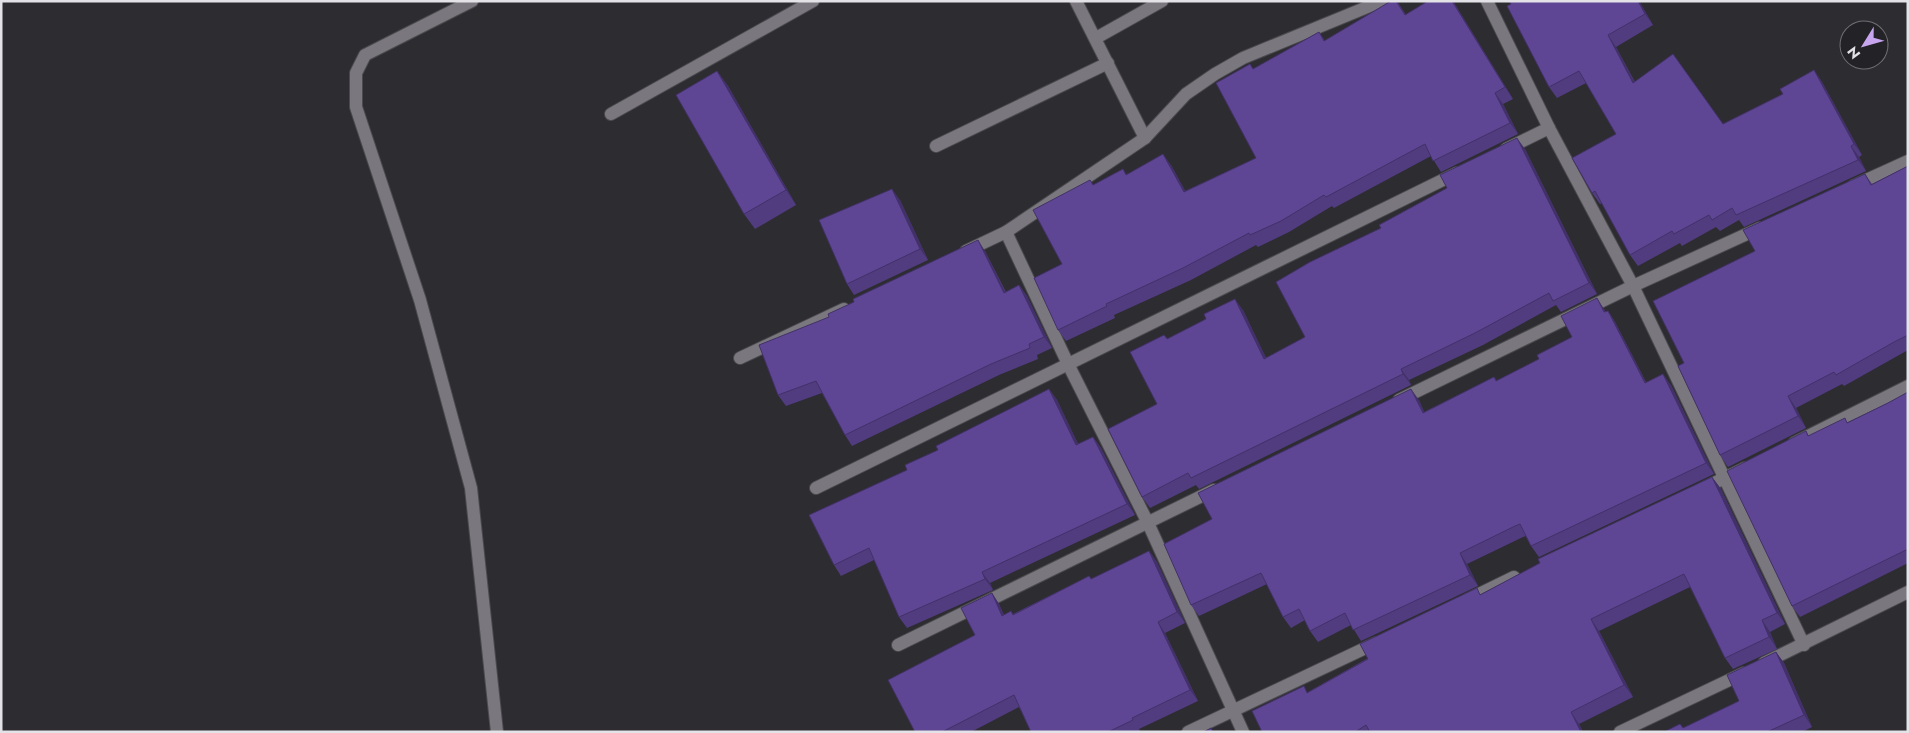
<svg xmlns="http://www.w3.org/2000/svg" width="1909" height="733" viewBox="0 0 1909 733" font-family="Jost,sans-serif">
	<rect width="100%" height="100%" fill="#2d2c31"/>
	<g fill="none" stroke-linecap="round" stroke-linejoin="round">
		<!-- minor casing -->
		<g stroke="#4b4a4e" stroke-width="14">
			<g id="minor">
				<polyline points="472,1 365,55 356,73 356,107 420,300 471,488 497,732"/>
				<polyline points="1076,1 1145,138"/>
				<polyline points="1487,1 1549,128 1633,286 1804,645"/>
				<polyline points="1096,38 1162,1"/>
				<polyline points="611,114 813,1"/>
				<polyline points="936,146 1108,63"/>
				<polyline points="1506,149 1549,128"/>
				<polyline points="1853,186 1908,161"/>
				<polyline points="1006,232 1068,364 1148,523 1243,732"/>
				<polyline points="966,251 1006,232 1145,138 1186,94 1215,74 1243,58 1382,1"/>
				<polyline points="740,358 844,309"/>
				<polyline points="1399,400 1633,286 1760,228"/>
				<polyline points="1794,443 1908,386"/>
				<polyline points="816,488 1457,173"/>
				<polyline points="1702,489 1745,468"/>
				<polyline points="1467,600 1514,577"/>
				<polyline points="898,645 1214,490"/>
				<polyline points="1764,663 1908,592"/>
				<polyline points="1188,732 1376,643"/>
				<polyline points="1620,732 1744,673"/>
			</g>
		</g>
		<!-- minor -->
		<use href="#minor" stroke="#7a787e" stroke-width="12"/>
	</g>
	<!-- wall -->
	<g fill="#513c7f">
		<polygon points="1397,1 1406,15 1428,1 1453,1 1513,99 1503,104 1518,134 1441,172 1431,156 1334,208 1332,206 1289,232 1258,247 1256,245 1191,280 1114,315 1115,318 1066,341 1058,330 1094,185 1123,169 1126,174 1171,165 1185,191 1256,158 1250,64 1253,69 1319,32 1325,41"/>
		<polygon points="1509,1 1639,1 1653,25 1616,47 1635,82 1723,124 1783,94 1814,70 1822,82 1862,155 1859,157 1866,171 1744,227 1739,220 1720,231 1716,227 1682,246 1680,243 1638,266 1630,255 1602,203 1600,204 1592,193 1616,134 1586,83 1557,98 1549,87"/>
		<polygon points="717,71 728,86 796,205 755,229 744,214"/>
		<polygon points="1525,149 1597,294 1561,312 1556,305 1483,345 1409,380 1411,385 1199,489 1196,485 1150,508 1142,497 1157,404 1164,335 1168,339 1206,319 1243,310 1266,358 1305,337 1381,228"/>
		<polygon points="1908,166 1908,350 1844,386 1842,384 1796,408 1806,428 1728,467 1720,455 1684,363 1755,251 1865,174 1872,184"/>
		<polygon points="900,200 928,260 854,295 847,284"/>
		<polygon points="985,251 1006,292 1019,285 1027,296 1052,348 1037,355 1038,359 999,375 852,446 845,435 822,393 786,406 778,395 829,317"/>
		<polygon points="1604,309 1606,312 1608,311 1615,322 1646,382 1671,385 1714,474 1539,557 1531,546 1526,536 1523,537 1467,564 1478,586 1361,641 1351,625 1318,642 1310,631 1305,620 1291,628 1283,617 1267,584 1199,616 1191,605 1212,519 1419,400 1424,412 1494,377 1497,381 1539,359 1572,337"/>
		<polygon points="1049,389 1057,400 1078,444 1093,437 1101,448 1135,515 990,583 993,590 907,628 899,617 874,560 841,576 834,565 907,470 938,450"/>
		<polygon points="1908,392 1908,563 1800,617 1792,606 1806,431 1809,436 1848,422 1888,403"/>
		<polygon points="1712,477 1721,489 1785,624 1770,632 1777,649 1733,669 1725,658 1690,587 1599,631 1633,697 1579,724 1583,732 1262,732 1308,692 1481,594"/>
		<polygon points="1149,551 1157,562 1185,623 1165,633 1198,701 1139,729 1140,731 1139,732 1031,732 1019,707 971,732 915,732 975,635 992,593 999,604 1004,615 1013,614 1089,576 1092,579"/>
		<polygon points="1776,652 1784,663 1812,727 1802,732 1664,732 1680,724 1683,728 1739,701"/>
	</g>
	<!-- shaded-wall -->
	<g fill="#423168">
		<polygon points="1452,1 1453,1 1513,99 1505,87"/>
		<polygon points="1638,1 1639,1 1653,25 1645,14"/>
		<polygon points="1608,35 1616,47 1641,95 1633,83"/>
		<polygon points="1814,70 1822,82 1862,155 1854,144"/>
		<polygon points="717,71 728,86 796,205 786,190"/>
		<polygon points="1495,93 1503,104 1518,134 1510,123"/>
		<polygon points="1517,138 1525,149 1597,294 1589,283"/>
		<polygon points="1851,146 1859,157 1866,171 1858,160"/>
		<polygon points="1163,154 1171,165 1192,203 1184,192"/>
		<polygon points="892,189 900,200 928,260 920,249"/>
		<polygon points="978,240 985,251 1011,304 1004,293"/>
		<polygon points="1019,285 1027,296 1052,348 1044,337"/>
		<polygon points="1597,298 1604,309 1612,323 1604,312"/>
		<polygon points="1235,299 1243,310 1272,370 1264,359"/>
		<polygon points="1608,311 1615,322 1652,394 1645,383"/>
		<polygon points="1401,369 1409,380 1411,385 1403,374"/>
		<polygon points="1663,374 1671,385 1714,474 1706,463"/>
		<polygon points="1049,389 1057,400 1084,456 1076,445"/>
		<polygon points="1411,389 1419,400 1430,424 1423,413"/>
		<polygon points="1788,396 1796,408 1806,428 1798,416"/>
		<polygon points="1093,437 1101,448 1135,515 1127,504"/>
		<polygon points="1712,477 1721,489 1785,624 1777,613"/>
		<polygon points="1149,551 1157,562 1185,623 1177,612"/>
		<polygon points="1460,553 1467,564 1478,586 1470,575"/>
		<polygon points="982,572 990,583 993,590 985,579"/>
		<polygon points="992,593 999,604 1009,627 1002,616"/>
		<polygon points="1591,619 1599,631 1633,697 1624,685"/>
		<polygon points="1762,620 1770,632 1777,649 1769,637"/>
		<polygon points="1158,622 1165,633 1198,701 1190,690"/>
		<polygon points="1776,652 1784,663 1812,727 1804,715"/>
		<polygon points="1571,712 1579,724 1583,732 1581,732"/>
	</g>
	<!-- building -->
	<g fill="#5e4694" stroke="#423168">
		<polygon points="1391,1 1396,1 1405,15 1428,1 1452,1 1505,87 1495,93 1510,123 1433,161 1425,144 1326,197 1324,195 1281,221 1250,235 1249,233 1183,268 1106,304 1107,306 1058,330 1034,278 1062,264 1033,210 1090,180 1093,185 1123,169 1126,175 1163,154 1184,192 1256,158 1216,83 1250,64 1253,69 1319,32 1324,41"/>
		<polygon points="1509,1 1638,1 1645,14 1608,35 1633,83 1673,54 1723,124 1783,94 1780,89 1814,70 1854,144 1851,146 1858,160 1736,215 1732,208 1712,220 1709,215 1674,234 1672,231 1630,255 1595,191 1592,193 1572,158 1616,134 1579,71 1549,87 1507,6 1511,4"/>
		<polygon points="717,71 786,190 744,214 676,95"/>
		<polygon points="1517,138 1589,283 1553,301 1549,293 1475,333 1401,369 1403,374 1191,478 1188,473 1142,497 1108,429 1157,404 1130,352 1164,335 1167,339 1206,319 1204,314 1235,299 1264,359 1305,337 1276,282 1310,262 1381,228 1379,225 1447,188 1440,175"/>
		<polygon points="1908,166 1908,335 1894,342 1836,375 1834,372 1788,396 1798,416 1720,455 1678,366 1684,363 1653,301 1755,251 1743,230 1865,174 1871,185"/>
		<polygon points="892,189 920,249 847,284 819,220"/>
		<polygon points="978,240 1004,293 1019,285 1044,337 1029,344 1030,348 991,364 845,435 816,381 778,395 759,345 829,317 828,314 854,302 853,299"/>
		<polygon points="1597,298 1604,312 1608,311 1645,383 1663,374 1706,463 1531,546 1520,524 1515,526 1460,553 1470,575 1353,630 1345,613 1310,631 1299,609 1283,617 1261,573 1191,605 1164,544 1212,519 1198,493 1411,389 1423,413 1494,377 1496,381 1539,359 1537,355 1572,337 1561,316"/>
		<polygon points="1049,389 1076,445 1093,437 1127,504 982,572 985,579 899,617 869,548 834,565 809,515 907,470 905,465 938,450 936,446"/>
		<polygon points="1908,392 1908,549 1792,606 1727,471 1806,431 1808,436 1845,418 1847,423 1888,403"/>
		<polygon points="1712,477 1777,613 1762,620 1769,637 1725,658 1684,574 1591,619 1624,685 1571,712 1581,732 1370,732 1366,725 1355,732 1262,732 1252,711 1304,686 1307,693 1368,659 1360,644 1477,588 1480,595 1540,563 1538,559"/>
		<polygon points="1149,551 1177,612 1158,622 1190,690 1132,718 1133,720 1108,732 1031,732 1014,695 942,732 915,732 888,680 975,635 961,608 992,593 1002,616 1011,611 1013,615 1089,576 1091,579"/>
		<polygon points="1776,652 1804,715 1767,732 1664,732 1680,724 1683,728 1739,701 1727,675"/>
		<polygon points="1211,728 1213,732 1204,732"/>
	</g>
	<!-- border -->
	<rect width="1909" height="733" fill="none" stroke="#e3e2e6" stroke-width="5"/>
	<!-- north arrow -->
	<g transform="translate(1864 45) rotate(233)"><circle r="24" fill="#232227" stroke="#706f73"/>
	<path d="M0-4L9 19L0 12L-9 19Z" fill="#c8a6ef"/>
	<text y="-8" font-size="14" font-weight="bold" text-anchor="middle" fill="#e3e2e6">N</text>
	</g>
</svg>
